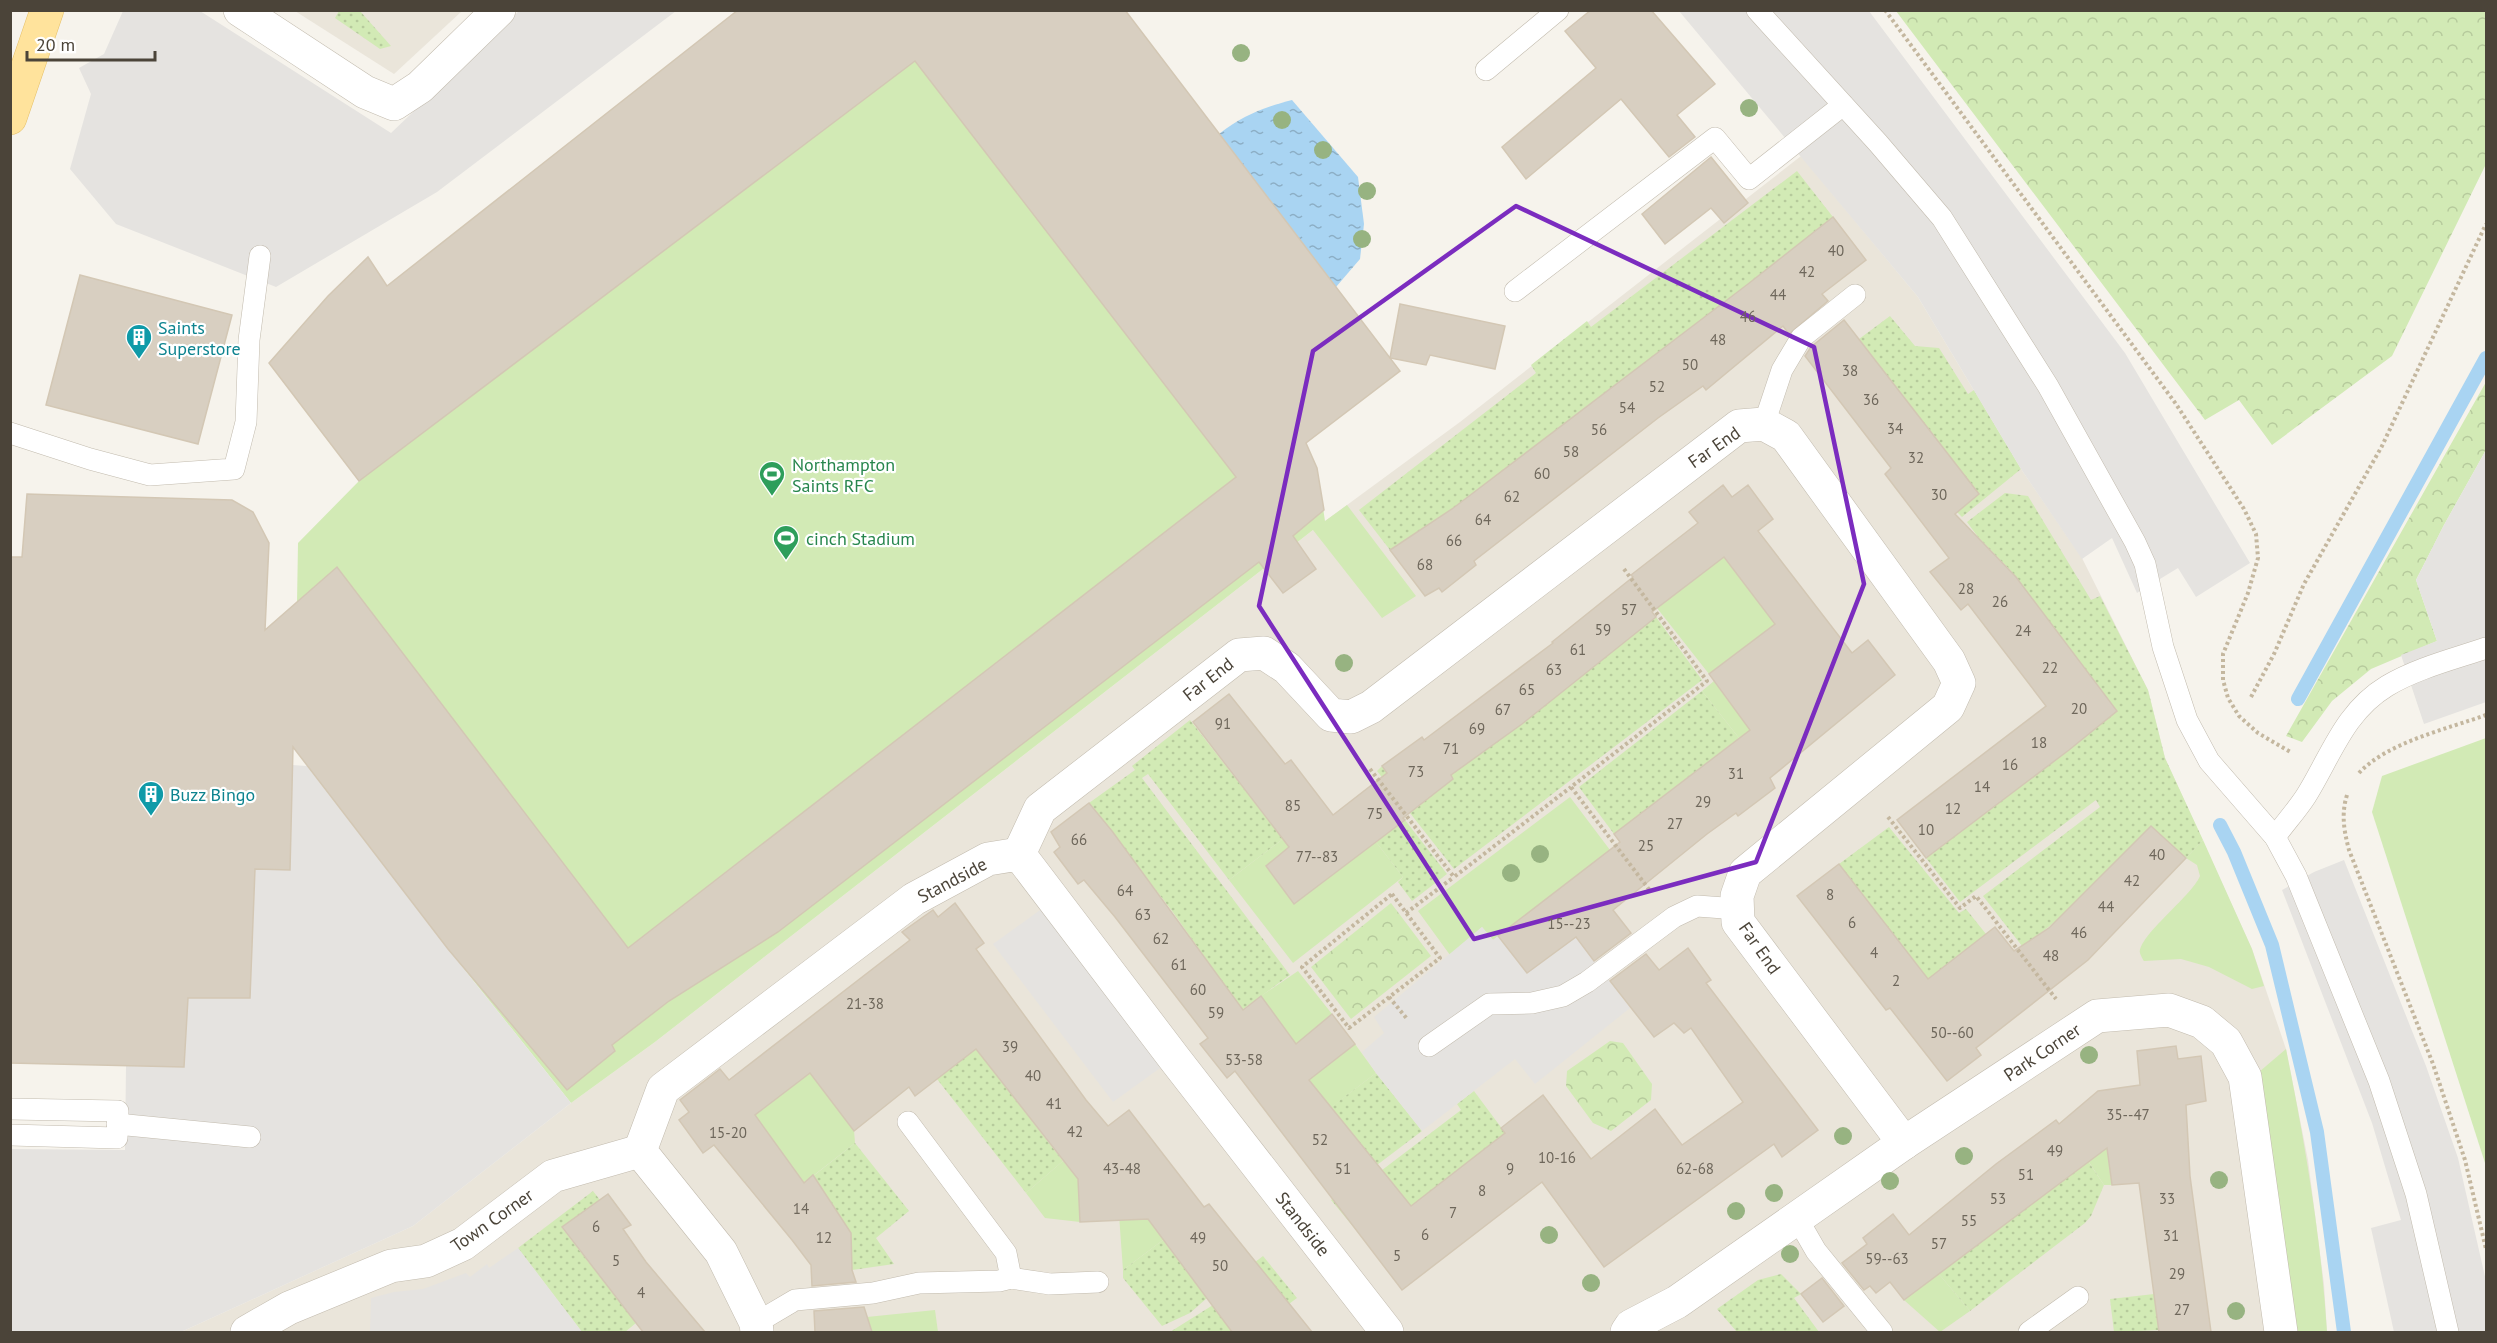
<svg xmlns="http://www.w3.org/2000/svg" width="2497" height="1343" viewBox="0 0 2497 1343" font-family="'PT Sans',sans-serif">
	<defs>
		<pattern id="forest-crowns" width="20" height="18" patternUnits="userSpaceOnUse" patternTransform="scale(1.5)"><rect width="20" height="18" fill="#d2eab5"/><path d="M2 6a3 3 0 1 1 6 0M12 15a3 3 0 1 1 6 0" fill="none" stroke="#b6ca9c"/></pattern>
		<pattern id="garden-dots" width="8" height="8" patternUnits="userSpaceOnUse" patternTransform="scale(1.5)"><rect width="8" height="8" fill="#d2eab5"/><path d="M2 2h.1M6 6h.1" fill="none" stroke="#b6ca9c" stroke-width="1.8" stroke-linecap="round"/></pattern>
		<pattern id="water-ripples" width="26" height="14" patternUnits="userSpaceOnUse" patternTransform="scale(1.5)"><rect width="26" height="14" fill="#a9d4f2"/><path d="M2 4q2-2 4 0t4 0M15 11q2-2 4 0t4 0" fill="none" stroke="#8caec5"/></pattern>
	</defs>
	<rect width="100%" height="100%" fill="#f6f3ec"/>
	<!-- residential -->
	<g fill="#eae5da">
		<polygon points="295,11 462,11 394,74"/>
		<polygon points="1801,156 1918,297 2021,469 2082,558 2148,690 2165,758 2252,949 2286,1049 2308,1160 2324,1284 2327,1332 181,1332 413,1226 571,1103 655,1042 1313,530 1460,422"/>
	</g>
	<!-- grass -->
	<g fill="#d2eab5">
		<polygon points="738,11 1125,11 1400,371 1334,421 1296,421 1317,468 1325,521 1347,505 1416,596 1382,618 1313,530 655,1042 571,1103 448,949 307,766 332,747 297,603 298,543 359,481 269,363 328,296 387,286"/>
		<polygon points="1724,557 1818,680 1739,738 1702,691 1714,681 1726,698 1752,679 1735,654 1709,674 1657,608"/>
		<polygon points="2486,738 2486,1166 2372,812 2382,776"/>
		<polygon points="1570,797 1610,850 1493,940 1482,927 1450,955 1418,911"/>
		<polygon points="1283,839 1289,847 1266,866 1294,904 1376,842 1403,877 1293,963 1229,880"/>
		<path d="M 2203,840 L 2252,949 L 2264,986 L 2252,989 L 2209,967 L 2181,959 L 2144,961 C 2143,960 2140,954 2140,953 C 2138,936 2191,897 2200,876 L 2197,865 L 2186,858 Z"/>
		<polygon points="1298,971 1332,1014 1319,1025 1355,1044 1376,1073 1321,1115 1268,1047 1287,1032 1261,996"/>
		<polygon points="937,976 976,1049 934,1081 904,1040 884,1055 909,1087 854,1130 855,1143 804,1183 755,1115"/>
		<path d="M 2286,1049 C 2305,1143 2321,1237 2327,1332 L 2296,1332 L 2259,1072 Z"/>
		<polygon points="2143,1134 2149,1182 2136,1183 2133,1163 2109,1166 2112,1185 2104,1185 2085,1156 2110,1138"/>
		<polygon points="1063,1161 1090,1193 1115,1175 1171,1234 1123,1270 1118,1201 1079,1203 1080,1222 1045,1218 1026,1193"/>
		<polygon points="1938,1273 1970,1311 1940,1332 1904,1300"/>
		<polygon points="935,1310 938,1332 867,1332 867,1317"/>
	</g>
	<!-- forest -->
	<g fill="url(#forest-crowns)">
		<polygon points="1896,11 2486,11 2486,164 2392,356 2272,445 2239,400 2205,420"/>
		<polygon points="2486,382 2486,450 2444,525 2416,580 2437,641 2371,669 2332,701 2302,742 2286,736"/>
		<polygon points="1391,903 1431,956 1351,1019 1311,967"/>
		<polygon points="1610,1041 1623,1043 1652,1084 1651,1100 1611,1131 1593,1123 1566,1086 1567,1071"/>
	</g>
	<!-- garden -->
	<g fill="url(#garden-dots)">
		<polygon points="339,11 360,11 391,46 380,49 335,18"/>
		<polygon points="1797,171 1833,217 1748,284 1452,509 1390,550 1359,510 1536,373 1531,365 1587,321 1591,327"/>
		<polygon points="1890,316 1915,346 1939,348 1968,394 1974,390 2021,469 1962,517 1957,512 1979,494 1859,339"/>
		<path d="M 2005,493 L 2028,496 L 2091,600 L 2100,596 L 2148,690 L 2165,758 L 2203,840 L 2186,858 L 2151,826 C 2110,868 2072,914 2022,946 L 1983,896 L 2100,807 L 2096,800 L 1960,902 L 1926,858 L 2069,750 L 2117,711 L 2011,571 L 1978,537 L 1967,522 Z"/>
		<polygon points="1656,617 1702,680 1454,869 1377,771 1382,766 1415,809 1453,779 1451,775"/>
		<polygon points="1702,691 1739,738 1614,834 1579,787"/>
		<polygon points="1190,720 1283,839 1229,880 1148,774 1142,778 1290,975 1242,1010 1172,911 1089,803 1135,770 1132,766"/>
		<polygon points="1405,820 1447,874 1412,901 1398,882 1403,877 1376,842"/>
		<polygon points="1889,827 1959,913 1966,909 1986,934 1928,979 1839,864"/>
		<polygon points="976,1049 1063,1161 1026,1193 937,1079"/>
		<polygon points="1376,1073 1422,1131 1377,1165 1331,1107"/>
		<polygon points="1474,1091 1506,1134 1365,1241 1331,1200 1360,1178 1365,1183 1461,1110 1457,1104"/>
		<polygon points="855,1143 909,1211 876,1238 894,1264 852,1270 852,1263 812,1177"/>
		<polygon points="2088,1161 2104,1185 2091,1216 2085,1223 1970,1311 1938,1273"/>
		<polygon points="593,1191 600,1200 562,1228 636,1323 625,1332 582,1332 518,1248"/>
		<polygon points="1163,1240 1207,1298 1190,1313 1162,1326 1123,1278 1123,1270"/>
		<polygon points="1263,1256 1297,1298 1251,1332 1170,1332 1213,1305 1237,1276"/>
		<polygon points="1781,1274 1801,1294 1794,1298 1819,1332 1737,1332 1717,1309 1758,1280"/>
		<polygon points="2154,1294 2159,1330 2114,1332 2110,1299"/>
	</g>
	<!-- parking -->
	<g fill="#e5e3e0">
		<polygon points="123,11 200,11 391,133 519,11 676,11 437,192 276,287 116,224 70,169 91,94 79,68 104,54"/>
		<polygon points="1679,11 1869,11 2125,353 2250,563 2196,597 2178,568 2137,593 2112,538 2082,559 2021,469 1918,297"/>
		<polygon points="2486,450 2486,702 2424,724 2401,655 2437,641 2416,580 2444,525"/>
		<polygon points="292,765 307,766 448,949 571,1103 413,1226 181,1332 11,1332 11,1149 125,1150 126,1066 184,1067 188,998 250,998 255,869 290,870"/>
		<polygon points="2344,860 2426,1066 2458,1158 2486,1281 2486,1332 2394,1332 2371,1228 2401,1220 2372,1123 2282,890 2314,872"/>
		<polygon points="1054,900 1174,1058 1113,1102 993,944"/>
		<polygon points="1482,927 1493,940 1498,936 1527,973 1576,936 1630,1008 1535,1084 1515,1059 1422,1131 1376,1073 1362,1052 1384,1033 1374,1017"/>
		<polygon points="518,1248 582,1332 370,1332 371,1298 394,1292 423,1289 466,1273 470,1277 487,1264 489,1268"/>
	</g>
	<!-- water -->
	<path fill="url(#water-ripples)" d="M 1292,100 L 1358,177 L 1364,224 L 1360,259 L 1336,287 L 1219,134 C 1244,115 1262,108 1292,100 Z"/>
	<g fill="none" stroke-linecap="round" stroke-linejoin="round">
		<!-- stream -->
		<g stroke="#a9d4f2" stroke-width="14">
			<polyline points="2298,699 2486,358"/>
			<polyline points="2220,825 2234,852 2272,945 2317,1132 2344,1332"/>
		</g>
	</g>
	<!-- building -->
	<g fill="#d8cfc1" stroke="#d3c7b4" stroke-width="1.5">
		<polygon points="738,10 1125,10 1400,371 1306,443 1317,468 1324,510 1293,536 1316,569 1283,593 1259,562 778,932 669,1001 612,1045 615,1051 567,1090 448,949 293,747 290,870 255,869 250,998 188,998 184,1067 10,1063 10,557 22,557 27,494 232,500 253,512 269,543 265,630 337,567 628,948 1236,477 915,61 359,481 269,363 328,296 368,257 387,286"/>
		<polygon points="1591,10 1651,10 1715,84 1677,115 1695,137 1669,157 1621,99 1526,179 1502,147 1596,68 1565,31"/>
		<polygon points="1711,157 1748,203 1724,223 1711,208 1665,244 1642,214"/>
		<polygon points="1833,217 1866,260 1822,294 1828,301 1789,334 1783,326 1706,390 1703,386 1658,418 1474,561 1476,565 1442,592 1439,588 1425,596 1390,550 1452,509 1748,284"/>
		<polygon points="80,275 232,315 198,444 46,405"/>
		<polygon points="1400,304 1505,326 1495,369 1430,355 1426,365 1390,358"/>
		<polygon points="1844,320 1979,494 1955,514 2016,577 2117,711 2069,750 1926,858 1897,820 2046,706 1968,604 1961,610 1930,572 1949,558 1885,474 1891,468 1805,356 1811,347"/>
		<polygon points="1723,485 1732,497 1748,485 1773,519 1758,531 1852,653 1868,640 1895,675 1770,778 1775,788 1738,816 1736,813 1707,834 1613,910 1631,933 1594,961 1576,937 1527,973 1498,936 1620,842 1614,834 1750,730 1709,674 1775,624 1724,557 1652,612 1656,617 1522,724 1451,775 1453,779 1403,818 1405,820 1294,904 1266,866 1289,847 1193,722 1229,694 1285,764 1291,760 1333,815 1387,773 1382,766 1422,737 1424,740 1553,643 1552,642 1633,577 1631,575 1698,523 1689,512"/>
		<polygon points="1089,803 1112,831 1243,1010 1261,996 1296,1044 1332,1014 1355,1044 1309,1080 1411,1206 1505,1133 1501,1128 1543,1095 1591,1159 1655,1109 1682,1145 1743,1102 1691,1028 1684,1033 1674,1023 1654,1037 1610,981 1646,954 1659,970 1688,948 1711,980 1706,983 1818,1130 1782,1157 1774,1144 1604,1267 1542,1182 1402,1290 1235,1071 1227,1078 1200,1044 1208,1038 1115,917 1084,880 1078,884 1054,852 1060,847 1051,832"/>
		<polygon points="2151,826 2186,858 2088,960 1976,1048 1981,1055 1947,1081 1890,1008 1886,1010 1797,896 1839,864 1928,979 1995,927 2014,951 2049,928"/>
		<polygon points="955,903 984,943 976,949 1086,1100 1108,1126 1129,1110 1204,1207 1209,1204 1312,1332 1232,1332 1148,1219 1080,1222 1078,1179 976,1049 915,1096 909,1087 854,1131 810,1073 755,1115 804,1183 813,1175 851,1233 852,1270 856,1282 812,1286 811,1265 792,1240 714,1145 703,1153 679,1120 689,1112 680,1100 720,1069 729,1080 910,940 902,932 933,910 938,917"/>
		<polygon points="2176,1046 2178,1059 2201,1056 2206,1101 2186,1105 2190,1176 2211,1332 2159,1332 2139,1183 2112,1185 2107,1148 1904,1300 1890,1282 1876,1293 1870,1286 1864,1290 1842,1263 1867,1244 1863,1238 1893,1214 1909,1235 1996,1164 2056,1120 2059,1124 2098,1091 2140,1085 2137,1051"/>
		<polygon points="608,1194 631,1225 623,1229 646,1262 705,1332 643,1332 562,1227"/>
		<polygon points="1822,1278 1844,1306 1823,1322 1801,1294"/>
		<polygon points="864,1307 872,1332 815,1332 814,1311"/>
	</g>
	<g fill="none" stroke-linecap="round" stroke-linejoin="round">
		<!-- lane casing -->
		<g stroke="#c2bbae" stroke-width="22">
			<g id="lane">
				<polyline points="1757,10 1878,143 1942,218 2048,386 2135,542 2145,564 2163,647 2187,720 2209,761 2275,837 2296,876 2379,1081 2416,1194 2448,1332"/>
				<polyline points="1486,70 1558,10"/>
				<polyline points="1515,291 1715,138 1749,179 1843,105"/>
				<polyline points="1764,424 1782,370 1801,338 1855,295"/>
				<polyline points="10,433 90,459 150,475 234,469 246,422 249,340 260,256"/>
				<path d="M 2275,837 C 2285,823 2297,810 2306,796 C 2331,756 2344,712 2387,686 C 2417,668 2454,659 2486,648"/>
				<polyline points="1429,1046 1489,1004 1532,1003 1563,996 1587,982 1674,917 1697,906 1738,909"/>
				<polyline points="10,1109 118,1111 117,1138 10,1135"/>
				<polyline points="908,1122 1006,1253 1011,1278"/>
				<polyline points="117,1124 250,1137"/>
				<polyline points="1797,1218 1816,1251 1882,1332"/>
				<polyline points="756,1323 795,1300 873,1293 919,1283 999,1281 1011,1278 1050,1284 1098,1282"/>
				<polyline points="2029,1332 2078,1297"/>
			</g>
		</g>
		<!-- street casing -->
		<g stroke="#c2bbae" stroke-width="34">
			<g id="street">
				<polyline points="240,10 365,92 394,104 420,87 499,10"/>
				<polyline points="1019,854 1040,809 1239,655 1264,653 1287,668 1331,715 1351,717 1371,707 1739,426 1764,424 1786,436 1949,661 1959,683 1948,707 1745,873 1737,896 1738,922 1904,1143"/>
				<polyline points="247,1332 289,1308 391,1266 426,1261 463,1244 553,1176 640,1151"/>
				<polyline points="757,1332 756,1323 721,1252 640,1151 663,1089 914,899 988,859 1019,854 1174,1058 1387,1332"/>
				<polyline points="1627,1332 1631,1326 1677,1302 1904,1143 2097,1016 2169,1010 2202,1022 2226,1042 2245,1077 2281,1332"/>
			</g>
		</g>
		<!-- primary casing -->
		<g stroke="#e6c16a" stroke-width="34">
			<polyline id="primary" points="10,118 47,10"/>
		</g>
		<!-- path -->
		<g stroke="#c4b79f" stroke-width="4" stroke-dasharray="3 3" stroke-linecap="butt">
			<polyline points="1885,10 2176,404 2244,509 2256,534 2258,558 2248,593 2223,654 2223,680 2228,698 2239,716 2258,733 2292,753"/>
			<polyline points="1624,569 1707,681 1571,787 1651,892"/>
			<polyline points="2251,697 2274,654 2304,584 2382,446 2486,224"/>
			<polyline points="1370,769 1454,877 1571,787"/>
			<path d="M 2359,773 C 2388,742 2447,729 2486,715"/>
			<path d="M 2347,795 C 2341,814 2344,831 2349,850 L 2433,1064 L 2465,1160 L 2486,1249"/>
			<polyline points="1888,817 1960,908 1976,896 2056,999"/>
			<polygon points="1392,894 1440,958 1349,1028 1302,967"/>
			<polyline points="1406,913 1454,877"/>
			<polyline points="1389,997 1408,1020"/>
		</g>
		<!-- lane -->
		<use href="#lane" stroke="#fff" stroke-width="21"/>
		<!-- street -->
		<use href="#street" stroke="#fff" stroke-width="33"/>
		<!-- primary -->
		<use href="#primary" stroke="#ffe39c" stroke-width="33"/>
	</g>
	<!-- trees -->
	<g fill="#97b381">
		<circle cx="1241" cy="53" r="9"/>
		<circle cx="1749" cy="108" r="9"/>
		<circle cx="1282" cy="120" r="9"/>
		<circle cx="1323" cy="150" r="9"/>
		<circle cx="1367" cy="191" r="9"/>
		<circle cx="1362" cy="239" r="9"/>
		<circle cx="1344" cy="663" r="9"/>
		<circle cx="1540" cy="854" r="9"/>
		<circle cx="1511" cy="873" r="9"/>
		<circle cx="2089" cy="1055" r="9"/>
		<circle cx="1843" cy="1136" r="9"/>
		<circle cx="1964" cy="1156" r="9"/>
		<circle cx="2219" cy="1180" r="9"/>
		<circle cx="1890" cy="1181" r="9"/>
		<circle cx="1774" cy="1193" r="9"/>
		<circle cx="1736" cy="1211" r="9"/>
		<circle cx="1549" cy="1235" r="9"/>
		<circle cx="1790" cy="1254" r="9"/>
		<circle cx="1591" cy="1283" r="9"/>
		<circle cx="2236" cy="1311" r="9"/>
	</g>
	<!-- marked area -->
	<path fill="none" stroke="#7b2cbf" stroke-width="4.5" stroke-linejoin="round" d="M 1516,206 L 1814,347 L 1864,584 L 1756,862 L 1474,939 L 1259,606 L 1313,351 Z"/>
	<!-- icons -->
	<defs>
		<g id="building-pin" transform="scale(1.35)"><path d="M0 17L-7.5 6A9.5 9.5 0 1 1 7.5 6Z" fill="#0f9aa8" stroke="#fff"/><path d="M-4-6H4V6H1V3H-1V6H-4ZM-2.5-4.3h1.7v1.8h-1.7ZM.8-4.3h1.7v1.8H.8ZM-2.5-1h1.7V.8h-1.7ZM.8-1h1.7V.8H.8Z" fill="#fff"/></g>
		<g id="stadium-pin" transform="scale(1.35)"><path d="M0 17L-7.5 6A9.5 9.5 0 1 1 7.5 6Z" fill="#2e9e5b" stroke="#fff"/><path d="M0-5a6.5 5 0 1 0 0 10a6.5 5 0 1 0 0-10ZM-3.5-1.8h7v3.6h-7Z" fill="#fff"/></g>
	</defs>
	<g fill-rule="evenodd">
		<use href="#building-pin" x="139" y="337"/>
		<use href="#stadium-pin" x="772" y="474"/>
		<use href="#stadium-pin" x="786" y="538"/>
		<use href="#building-pin" x="151" y="794"/>
	</g>
	<g text-anchor="middle" dominant-baseline="central" stroke-width="4.5" stroke-linejoin="round" paint-order="stroke">
		<!-- number labels -->
		<g font-size="15" fill="#6e675b">
			<text x="1836" y="250">40</text>
			<text x="1807" y="271">42</text>
			<text x="1778" y="294">44</text>
			<text x="1748" y="316">46</text>
			<text x="1718" y="339">48</text>
			<text x="1690" y="364">50</text>
			<text x="1850" y="370">38</text>
			<text x="1657" y="386">52</text>
			<text x="1871" y="399">36</text>
			<text x="1627" y="407">54</text>
			<text x="1895" y="428">34</text>
			<text x="1599" y="429">56</text>
			<text x="1571" y="451">58</text>
			<text x="1916" y="457">32</text>
			<text x="1542" y="473">60</text>
			<text x="1939" y="494">30</text>
			<text x="1512" y="496">62</text>
			<text x="1483" y="519">64</text>
			<text x="1454" y="540">66</text>
			<text x="1425" y="564">68</text>
			<text x="1966" y="588">28</text>
			<text x="2000" y="601">26</text>
			<text x="1629" y="609">57</text>
			<text x="1603" y="629">59</text>
			<text x="2023" y="630">24</text>
			<text x="1578" y="649">61</text>
			<text x="2050" y="667">22</text>
			<text x="1554" y="669">63</text>
			<text x="1527" y="689">65</text>
			<text x="2079" y="708">20</text>
			<text x="1503" y="709">67</text>
			<text x="1223" y="723">91</text>
			<text x="1477" y="728">69</text>
			<text x="2039" y="742">18</text>
			<text x="1451" y="748">71</text>
			<text x="2010" y="764">16</text>
			<text x="1416" y="771">73</text>
			<text x="1736" y="773">31</text>
			<text x="1982" y="786">14</text>
			<text x="1703" y="801">29</text>
			<text x="1293" y="805">85</text>
			<text x="1953" y="808">12</text>
			<text x="1375" y="813">75</text>
			<text x="1675" y="823">27</text>
			<text x="1926" y="829">10</text>
			<text x="1079" y="839">66</text>
			<text x="1646" y="845">25</text>
			<text x="2157" y="854">40</text>
			<text x="1317" y="856">77--83</text>
			<text x="2132" y="880">42</text>
			<text x="1125" y="890">64</text>
			<text x="1830" y="894">8</text>
			<text x="2106" y="906">44</text>
			<text x="1143" y="914">63</text>
			<text x="1852" y="922">6</text>
			<text x="1569" y="923">15--23</text>
			<text x="2079" y="932">46</text>
			<text x="1161" y="938">62</text>
			<text x="1874" y="952">4</text>
			<text x="2051" y="955">48</text>
			<text x="1179" y="964">61</text>
			<text x="1896" y="980">2</text>
			<text x="1198" y="989">60</text>
			<text x="865" y="1003">21-38</text>
			<text x="1216" y="1012">59</text>
			<text x="1952" y="1032">50--60</text>
			<text x="1010" y="1046">39</text>
			<text x="1244" y="1059">53-58</text>
			<text x="1033" y="1075">40</text>
			<text x="1054" y="1103">41</text>
			<text x="2128" y="1114">35--47</text>
			<text x="1075" y="1131">42</text>
			<text x="728" y="1132">15-20</text>
			<text x="1320" y="1139">52</text>
			<text x="2055" y="1150">49</text>
			<text x="1557" y="1157">10-16</text>
			<text x="1122" y="1168">43-48</text>
			<text x="1343" y="1168">51</text>
			<text x="1510" y="1168">9</text>
			<text x="1695" y="1168">62-68</text>
			<text x="2026" y="1174">51</text>
			<text x="1482" y="1190">8</text>
			<text x="1998" y="1198">53</text>
			<text x="2167" y="1198">33</text>
			<text x="801" y="1208">14</text>
			<text x="1453" y="1212">7</text>
			<text x="1969" y="1220">55</text>
			<text x="596" y="1226">6</text>
			<text x="1425" y="1234">6</text>
			<text x="2171" y="1235">31</text>
			<text x="824" y="1237">12</text>
			<text x="1198" y="1237">49</text>
			<text x="1939" y="1243">57</text>
			<text x="1397" y="1255">5</text>
			<text x="1887" y="1258">59--63</text>
			<text x="616" y="1260">5</text>
			<text x="1220" y="1265">50</text>
			<text x="2177" y="1273">29</text>
			<text x="641" y="1292">4</text>
			<text x="2182" y="1309">27</text>
		</g>
		<!-- culture labels -->
		<g font-size="18" fill="#0d838f" stroke="#fff" text-anchor="start">
			<text x="158" y="327">Saints<tspan x="158" dy="21">Superstore</tspan></text>
			<text x="170" y="794">Buzz Bingo</text>
		</g>
		<!-- street labels -->
		<g font-size="18" fill="#4b4439" stroke="#fff">
			<text transform="translate(1714 447) rotate(-35)">Far End</text>
			<text transform="translate(1208 679) rotate(-38)">Far End</text>
			<text transform="translate(952 880) rotate(-28)">Standside</text>
			<text transform="translate(1760 948) rotate(55)">Far End</text>
			<text transform="translate(2042 1052) rotate(-34)">Park Corner</text>
			<text transform="translate(492 1220) rotate(-35)">Town Corner</text>
			<text transform="translate(1303 1224) rotate(52)">Standside</text>
		</g>
		<!-- leisure labels -->
		<g font-size="18" fill="#27864d" stroke="#fff" text-anchor="start">
			<text x="792" y="464">Northampton<tspan x="792" dy="21">Saints RFC</tspan></text>
			<text x="806" y="538">cinch Stadium</text>
		</g>
	</g>
	<!-- border -->
	<rect width="2497" height="1343" fill="none" stroke="#4b4439" stroke-width="24"/>
	<!-- scale -->
	<path d="M27 51v9h128v-9" fill="none" stroke="#4b4439" stroke-width="3"/>
	<text x="36" y="51" font-size="18" fill="#4b4439" stroke="#ffffff" stroke-width="4.5" paint-order="stroke">20 m</text>
</svg>
